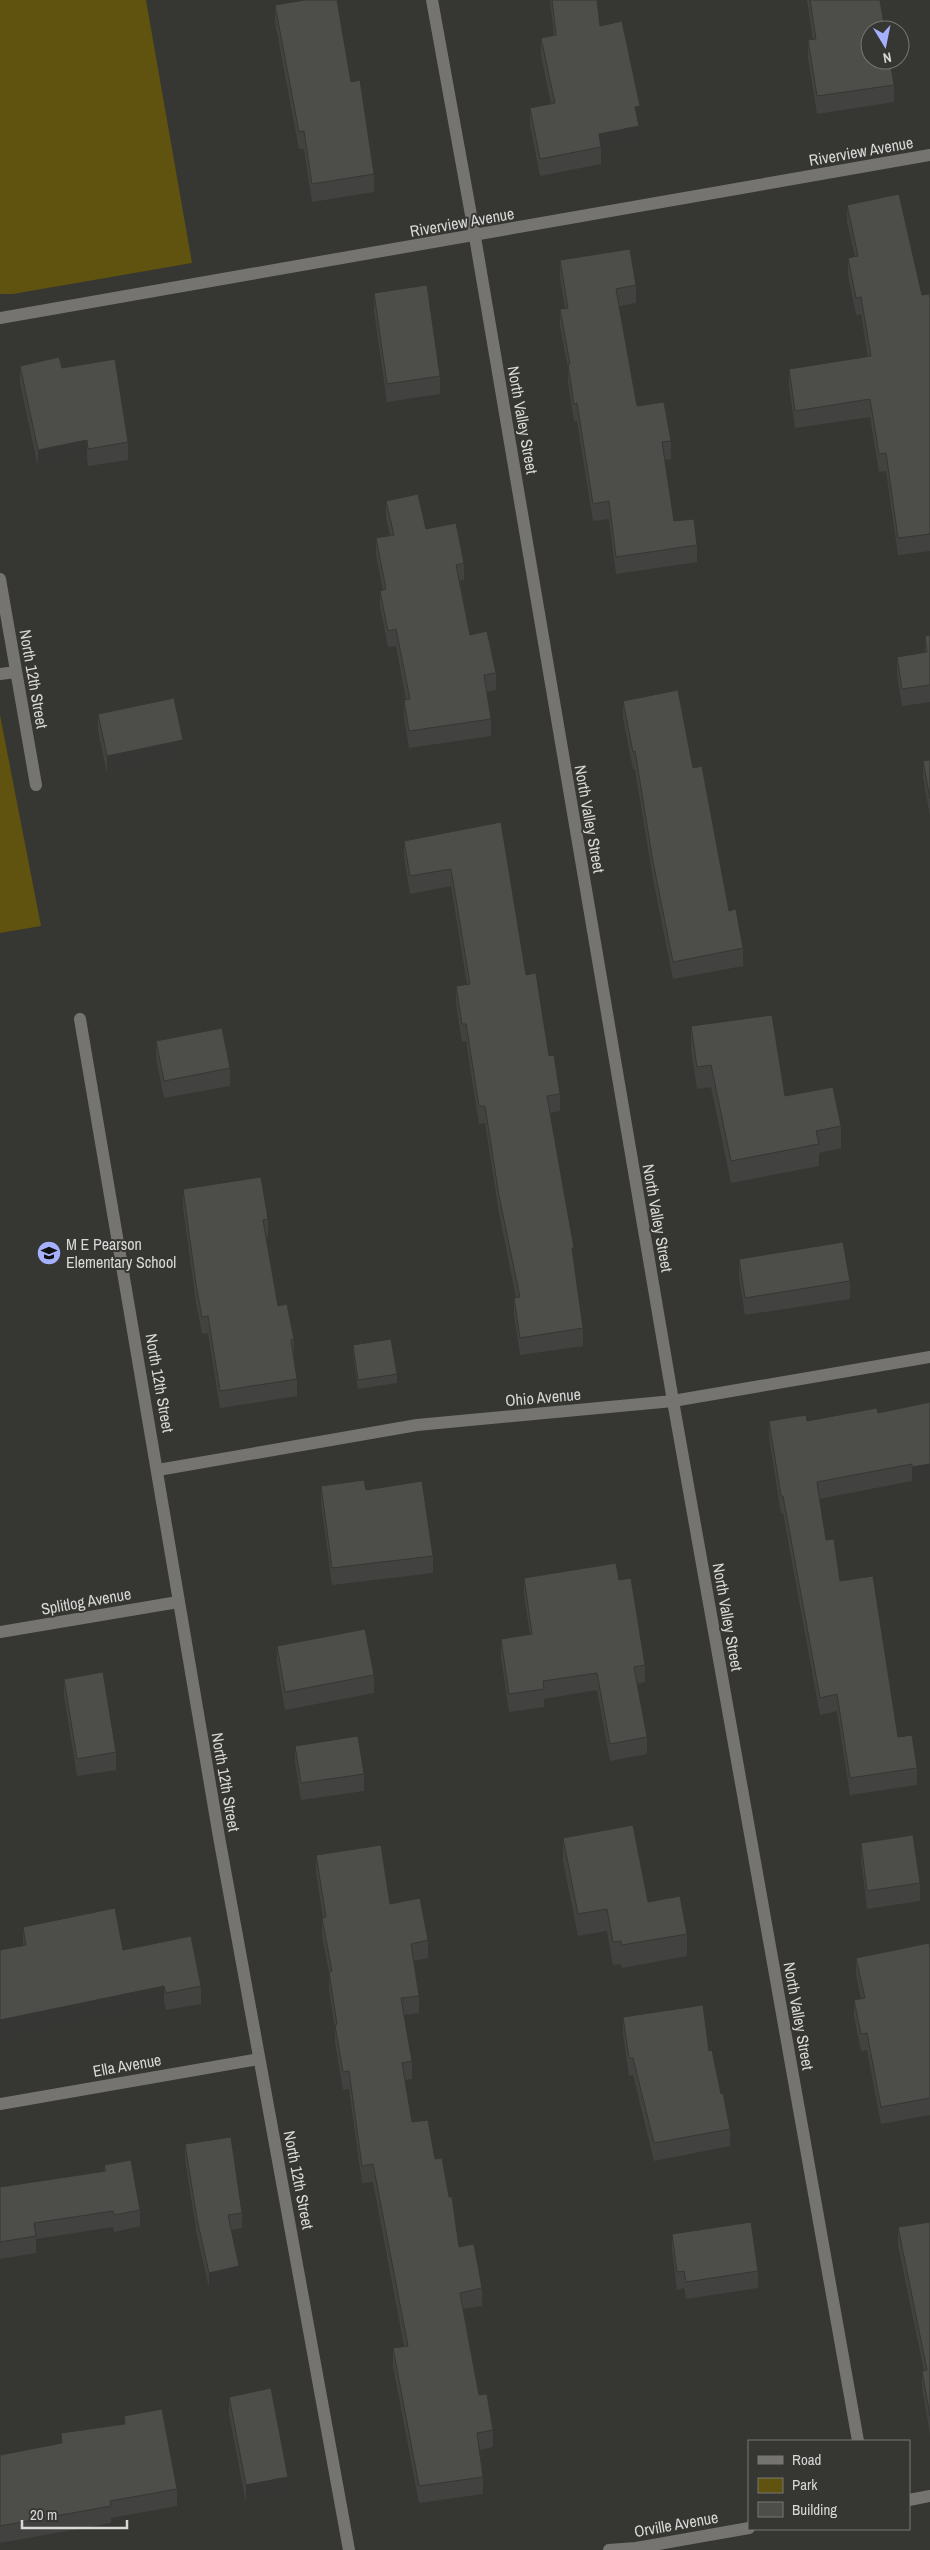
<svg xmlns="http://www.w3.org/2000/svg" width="930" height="2550" viewBox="0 0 930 2550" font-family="'Archivo Narrow',sans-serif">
	<rect width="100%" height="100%" fill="#363633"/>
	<!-- green -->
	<g fill="#60520f">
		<polygon points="0,0 146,0 192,263 13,294 0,294"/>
		<polygon points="0,715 41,926 0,933"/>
	</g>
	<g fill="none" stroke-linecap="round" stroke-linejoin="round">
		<!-- minor -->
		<g stroke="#757471" stroke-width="12">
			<polyline points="432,0 475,237 673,1401 858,2441"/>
			<polyline points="0,318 930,155"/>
			<polyline points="0,579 36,785"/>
			<polyline points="0,674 16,672"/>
			<polyline points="80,1019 219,1837 349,2550"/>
			<polyline points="158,1470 417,1425 673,1401 930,1357"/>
			<polyline points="0,1632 178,1602"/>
			<polyline points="0,2104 259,2059"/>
			<polyline points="909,2500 930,2496"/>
			<polyline points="609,2550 636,2548 749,2528"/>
		</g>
	</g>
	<!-- wall -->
	<g fill="#424240">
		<polygon points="550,0 597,0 600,26 640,123 638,123 639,143 601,150 601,164 540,176 530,125 530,108 551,104 541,55 541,38 554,35"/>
		<polygon points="807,0 880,0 894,85 894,102 817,114 808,58 808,40 813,40"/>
		<polygon points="275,5 374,174 374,192 312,202 304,149 299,149 275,22"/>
		<polygon points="847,205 922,295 930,297 930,551 898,555 886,471 879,472 870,417 795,428 789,386 789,369 868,357 861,314 856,315 848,275 848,258 855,256 847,222"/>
		<polygon points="560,260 636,285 636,303 619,306 637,406 671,441 671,459 665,460 674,521 697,545 697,562 616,574 609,519 593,521 577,421 574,421 568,382 568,368 560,327 560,309 565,308 560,278"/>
		<polygon points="374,293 440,376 440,394 387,402 374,311"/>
		<polygon points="20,366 62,368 128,442 128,460 88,466 87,457 38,467 20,383"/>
		<polygon points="386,501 426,529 464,563 464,580 460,581 470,635 496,673 496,690 487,692 491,719 491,736 409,748 404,717 404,700 406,700 396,646 388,647 380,607 380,591 383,590 376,555 376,538 390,535 386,518"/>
		<polygon points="930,635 930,702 902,706 897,674 897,657 925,653 925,636"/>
		<polygon points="623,701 693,768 729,911 743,948 743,966 673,979 653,879 635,769 633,769 623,718"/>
		<polygon points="98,714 183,758 107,773 98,731"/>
		<polygon points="930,760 930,816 923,778 923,761"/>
		<polygon points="501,822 526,975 560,1094 560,1111 550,1113 583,1328 583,1346 520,1355 514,1315 514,1298 516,1297 499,1213 485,1123 479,1124 466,1041 462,1042 456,1003 456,986 467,984 451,886 410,894 404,858 404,841"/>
		<polygon points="691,1026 785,1096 841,1126 841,1148 819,1153 819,1166 731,1183 711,1087 697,1089 691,1049"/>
		<polygon points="156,1041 230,1068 230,1086 164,1098 156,1058"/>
		<polygon points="183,1189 268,1219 268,1237 266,1237 278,1306 294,1339 294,1357 293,1357 297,1379 297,1396 220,1408 208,1333 202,1334 196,1302 183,1207"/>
		<polygon points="739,1259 850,1281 850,1299 745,1315 739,1277"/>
		<polygon points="353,1345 397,1374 397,1383 358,1389 353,1354"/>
		<polygon points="930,1402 912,1484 912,1481 819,1499 826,1540 840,1581 898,1737 917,1768 917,1785 850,1795 837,1711 820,1715 783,1513 781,1513 769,1438 769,1421 807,1421 878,1413"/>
		<polygon points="321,1486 366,1490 433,1556 433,1573 332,1585 321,1503"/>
		<polygon points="524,1578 619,1580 645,1665 645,1682 637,1684 647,1737 647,1754 610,1761 597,1690 544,1699 544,1707 509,1712 501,1657 501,1639 530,1635 524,1595"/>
		<polygon points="277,1646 374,1675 374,1693 285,1710 277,1663"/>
		<polygon points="64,1679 116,1752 116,1770 77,1776 64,1696"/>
		<polygon points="295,1746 364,1774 364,1791 301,1800 295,1763"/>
		<polygon points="563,1838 648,1902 687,1934 687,1956 622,1968 621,1964 613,1965 607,1931 578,1936 563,1861"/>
		<polygon points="861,1843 920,1883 920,1901 867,1909 861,1860"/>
		<polygon points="316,1855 390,1904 428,1940 428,1958 414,1961 419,1996 419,2013 404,2015 412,2061 412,2079 405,2080 412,2122 435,2159 449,2197 459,2247 482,2288 482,2306 463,2309 479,2395 493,2430 493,2447 480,2450 483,2477 483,2494 419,2503 393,2366 393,2348 404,2346 373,2182 362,2183 349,2089 343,2090 335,2042 335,2029 329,1989 329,1972 322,1936 322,1918 323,1918 316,1872"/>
		<polygon points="23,1927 123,1950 201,1986 201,2004 166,2010 164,2003 0,2038 0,1950 23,1946"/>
		<polygon points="930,1948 930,2115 881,2124 867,2050 861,2051 854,2017 854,2000 861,1999 856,1975 856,1958"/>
		<polygon points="623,2017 709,2051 730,2129 730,2146 654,2161 633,2075 629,2076 623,2034"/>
		<polygon points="185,2144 242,2213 242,2228 231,2230 239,2281 209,2288 197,2235 185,2159"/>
		<polygon points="104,2165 140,2210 140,2226 114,2232 113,2227 36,2239 36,2253 0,2259 0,2187 104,2171"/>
		<polygon points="930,2222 930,2434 922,2388 922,2371 924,2371 898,2245 898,2227"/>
		<polygon points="672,2234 758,2271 758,2288 686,2299 684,2288 677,2290 672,2251"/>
		<polygon points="229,2397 288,2494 246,2503 229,2414"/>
		<polygon points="124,2416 177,2489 177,2506 111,2518 111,2523 0,2543 0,2455 61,2443 61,2433 124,2424"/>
	</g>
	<!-- shaded-wall -->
	<g fill="#363634">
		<polygon points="640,106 640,123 635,124 635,107"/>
		<polygon points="639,126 639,143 601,150 599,134"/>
		<polygon points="87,440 87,457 38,467 38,450"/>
		<polygon points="183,740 183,758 107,773 107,756"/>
		<polygon points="572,1248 574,1248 574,1265"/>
		<polygon points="930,1464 930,1481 912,1484 912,1467"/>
		<polygon points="164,1986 164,2003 0,2038 0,2020"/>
		<polygon points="239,2266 239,2281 209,2288 209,2273"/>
		<polygon points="288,2477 288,2494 246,2503 246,2485"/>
	</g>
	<!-- building -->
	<g fill="#4d4d4a" stroke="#363634">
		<polygon points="305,0 337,0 351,82 360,80 374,174 312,184 304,131 299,132 275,5"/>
		<polygon points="552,0 597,0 600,26 622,21 640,106 635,107 639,126 599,134 601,147 540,159 530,108 555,103 541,38 556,35"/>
		<polygon points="810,0 880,0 885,30 870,30 870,60 890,60 894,85 817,96 808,40 816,39"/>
		<polygon points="899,194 922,295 929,294 930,297 930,534 898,538 886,453 879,454 870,399 795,411 789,369 871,356 861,297 856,298 848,258 858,256 847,205"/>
		<polygon points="630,249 636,285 616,289 637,406 664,402 671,441 662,442 674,521 694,519 697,545 616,557 609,501 593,504 577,403 574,404 568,364 570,364 560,309 568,308 560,260"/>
		<polygon points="427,285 440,376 387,384 374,293"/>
		<polygon points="59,357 62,368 115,359 128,442 88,449 87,440 38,450 20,366"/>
		<polygon points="418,494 426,529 456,523 464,563 456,565 470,635 487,631 496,673 484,675 491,719 409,731 404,700 410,699 396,629 388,631 380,591 386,589 376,538 394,535 386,501"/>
		<polygon points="930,635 930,685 902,689 897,657 927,652 925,636"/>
		<polygon points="678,690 693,768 702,766 729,911 736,909 743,948 673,962 653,862 635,751 633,752 623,701"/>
		<polygon points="174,698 183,740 107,756 98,714"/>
		<polygon points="930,760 930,799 923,761"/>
		<polygon points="501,822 526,975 536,973 549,1056 554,1055 560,1094 547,1096 574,1248 572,1248 583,1328 520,1338 514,1298 520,1297 499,1196 485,1106 479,1106 466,1024 462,1024 456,986 470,984 451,869 410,876 404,841"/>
		<polygon points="772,1015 785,1096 833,1087 841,1126 816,1131 819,1144 731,1161 711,1065 697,1067 691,1026"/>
		<polygon points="222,1028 230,1068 164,1081 156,1041"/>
		<polygon points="261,1177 268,1219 263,1220 278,1306 287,1304 294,1339 291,1340 297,1379 220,1391 208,1316 202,1317 196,1284 183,1189"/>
		<polygon points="843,1242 850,1281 745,1298 739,1259"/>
		<polygon points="391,1339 397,1374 358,1380 353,1345"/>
		<polygon points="930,1402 930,1464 912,1467 912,1464 817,1482 826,1540 834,1539 840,1581 873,1576 898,1737 912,1735 917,1768 850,1778 837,1694 820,1698 783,1496 781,1496 769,1421 806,1415 807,1421 877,1408 878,1413"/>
		<polygon points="364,1480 366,1490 422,1481 433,1556 332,1568 321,1486"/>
		<polygon points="616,1563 619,1580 631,1578 645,1665 634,1667 647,1737 610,1744 597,1673 543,1681 544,1689 509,1694 501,1639 532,1634 524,1578"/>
		<polygon points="365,1629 374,1675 285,1692 277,1646"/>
		<polygon points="103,1672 116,1752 77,1759 64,1679"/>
		<polygon points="358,1736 364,1774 301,1783 295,1746"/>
		<polygon points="633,1825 648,1902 680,1896 687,1934 622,1945 621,1941 613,1942 607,1909 578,1914 563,1838"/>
		<polygon points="913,1835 920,1883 867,1891 861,1843"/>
		<polygon points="381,1845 390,1904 420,1898 428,1940 411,1944 419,1996 401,1998 412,2061 402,2063 412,2122 428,2120 435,2159 442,2158 449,2197 452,2197 459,2247 474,2244 482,2288 460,2293 479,2395 487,2394 493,2430 477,2433 483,2477 419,2486 393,2348 408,2346 373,2164 362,2166 349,2071 343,2072 335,2025 337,2024 329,1972 332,1971 322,1918 326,1917 316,1855"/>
		<polygon points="115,1908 123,1950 191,1936 201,1986 166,1993 164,1986 0,2020 0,1950 26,1945 23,1927"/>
		<polygon points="929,1943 930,1948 930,2098 881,2107 867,2033 861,2034 854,2000 865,1998 856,1958"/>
		<polygon points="703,2005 709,2051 712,2050 721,2094 723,2093 730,2129 654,2143 633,2058 629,2058 623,2017"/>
		<polygon points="231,2137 242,2213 228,2215 239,2266 209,2273 197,2219 185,2144"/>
		<polygon points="131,2160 140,2210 114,2215 113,2211 34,2223 36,2236 0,2242 0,2187 106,2171 104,2165"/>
		<polygon points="751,2222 758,2271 686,2282 684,2271 677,2272 672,2234"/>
		<polygon points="930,2222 930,2416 922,2371 927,2370 898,2227"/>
		<polygon points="271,2388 288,2477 246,2485 229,2397"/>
		<polygon points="162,2409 177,2489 110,2501 111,2506 0,2526 0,2455 62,2443 61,2433 125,2424 124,2416"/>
	</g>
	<!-- icons -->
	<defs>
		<g id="school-disc" transform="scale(1.25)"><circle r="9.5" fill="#a5b1fc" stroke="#363633"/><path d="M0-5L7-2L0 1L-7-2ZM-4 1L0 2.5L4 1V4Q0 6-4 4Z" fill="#111"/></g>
	</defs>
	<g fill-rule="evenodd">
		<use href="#school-disc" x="49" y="1253"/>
	</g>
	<g text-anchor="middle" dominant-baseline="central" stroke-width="4" stroke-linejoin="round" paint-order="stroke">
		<!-- street labels -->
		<g font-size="16" fill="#d9d8d7" stroke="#363633">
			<text transform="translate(861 151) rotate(-10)">Riverview Avenue</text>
			<text transform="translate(462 222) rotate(-10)">Riverview Avenue</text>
			<text transform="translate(523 420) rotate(80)">North Valley Street</text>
			<text transform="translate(34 679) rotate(80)">North 12th Street</text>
			<text transform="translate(590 819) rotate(80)">North Valley Street</text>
			<text transform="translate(658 1218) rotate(80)">North Valley Street</text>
			<text transform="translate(160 1383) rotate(80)">North 12th Street</text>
			<text transform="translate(543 1397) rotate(-5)">Ohio Avenue</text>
			<text transform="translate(86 1601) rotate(-10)">Splitlog Avenue</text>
			<text transform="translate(728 1617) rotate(80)">North Valley Street</text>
			<text transform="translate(226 1782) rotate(80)">North 12th Street</text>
			<text transform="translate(799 2016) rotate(80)">North Valley Street</text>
			<text transform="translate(127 2065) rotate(-10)">Ella Avenue</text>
			<text transform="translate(299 2180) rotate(79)">North 12th Street</text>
			<text transform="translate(676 2524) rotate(-10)">Orville Avenue</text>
		</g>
		<!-- poi labels -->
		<g font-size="16" fill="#d9d8d7" stroke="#363633" text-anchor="start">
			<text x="66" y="1244">M E Pearson<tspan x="66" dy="18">Elementary School</tspan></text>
		</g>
	</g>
	<!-- legend -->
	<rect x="748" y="2440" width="162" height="90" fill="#363633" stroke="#777775"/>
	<rect x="758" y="2456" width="25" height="8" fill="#757471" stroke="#777775"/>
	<text x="792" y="2465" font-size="15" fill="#d9d8d7">Road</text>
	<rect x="758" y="2478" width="25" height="15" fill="#60520f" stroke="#777775"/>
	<text x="792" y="2490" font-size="15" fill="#d9d8d7">Park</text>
	<rect x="758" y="2502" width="25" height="15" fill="#4d4d4a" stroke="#777775"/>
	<text x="792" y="2515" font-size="15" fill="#d9d8d7">Building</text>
	<!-- north arrow -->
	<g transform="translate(885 45) rotate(170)"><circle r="24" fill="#363633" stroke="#777775"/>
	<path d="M0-4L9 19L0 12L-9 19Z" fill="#a5b1fc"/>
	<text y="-8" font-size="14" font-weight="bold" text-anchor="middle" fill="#d9d8d7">N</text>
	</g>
	<!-- scale -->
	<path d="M22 2520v8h105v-8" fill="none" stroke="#d9d8d7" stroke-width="2.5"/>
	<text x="30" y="2520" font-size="15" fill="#d9d8d7" stroke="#363633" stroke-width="4" paint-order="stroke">20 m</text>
</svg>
